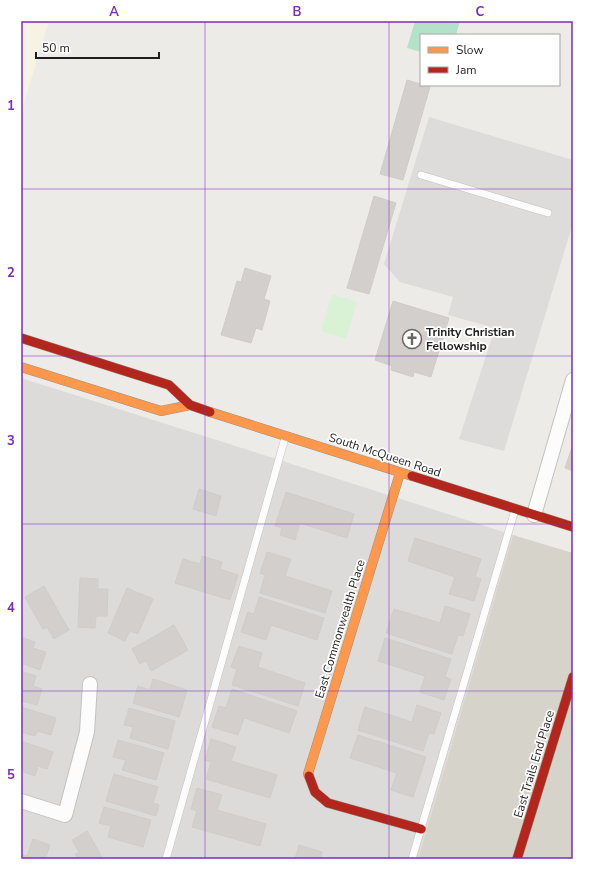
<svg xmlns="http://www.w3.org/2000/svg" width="594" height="880" viewBox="0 0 594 880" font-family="'Nunito Sans',sans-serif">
	<rect width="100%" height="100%" fill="#edebe8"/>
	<!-- residential -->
	<polygon fill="#dcdbd9" points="21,378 273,458 513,535 418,859 21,859"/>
	<!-- education -->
	<polygon fill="#f6f3e4" points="21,21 49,21 21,112"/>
	<!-- construction -->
	<polygon fill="#d6d4ca" points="513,535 573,553 573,859 418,859"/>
	<!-- park -->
	<polygon fill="#d9f2d4" points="332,294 357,302 346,339 321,331"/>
	<!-- pitch -->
	<polygon fill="#b4e2c8" points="415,21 460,21 456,35 421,35 421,52 407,48"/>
	<!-- parking -->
	<polygon fill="#dddcdb" points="429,117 573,160 573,223 504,451 459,439 495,328 448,315 453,297 400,282 384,264"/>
	<!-- building -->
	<g fill="#d2cfcd" stroke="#d0ccc9">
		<polygon points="407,80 430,87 403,180 380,174"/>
		<polygon points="374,196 396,203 369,294 347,288"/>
		<polygon points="245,268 271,276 264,299 270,301 262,330 256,328 251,343 221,335 237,281 241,282"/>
		<polygon points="393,301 449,318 431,377 414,372 413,377 391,370 392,366 375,360"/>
		<polygon points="573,444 573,471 565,468"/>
		<polygon points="199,489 221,496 216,516 193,509"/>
		<polygon points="286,492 354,514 347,538 300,523 295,540 280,535 282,528 275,526"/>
		<polygon points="415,538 481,559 475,577 481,579 474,601 449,594 455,577 408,561"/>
		<polygon points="267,552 291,559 285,576 332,591 325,613 260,593 265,575 260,573"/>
		<polygon points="202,556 222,562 220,569 238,575 230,600 175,583 183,559 200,564"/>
		<polygon points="80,578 98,579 98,589 108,589 107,616 96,616 95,628 78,627"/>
		<polygon points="44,586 69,630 54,639 47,627 43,629 25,597"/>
		<polygon points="127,588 153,599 138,634 130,631 125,641 108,633"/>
		<polygon points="259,597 324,618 317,640 271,625 266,640 241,632 248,612 254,614"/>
		<polygon points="445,606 470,614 463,636 458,635 452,654 386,633 394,609 440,623"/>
		<polygon points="174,625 188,650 151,671 146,661 140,664 132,649"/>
		<polygon points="21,637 35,642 33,648 46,652 40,670 21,663"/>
		<polygon points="385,638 451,659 445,677 451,679 444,700 420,692 425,676 378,661"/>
		<polygon points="239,646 262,653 258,667 305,683 298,706 232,685 237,669 231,667"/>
		<polygon points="21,671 36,676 33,686 42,689 37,705 21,701"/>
		<polygon points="153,679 187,690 179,717 133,703 138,686 150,690"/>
		<polygon points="232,689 297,711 289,733 244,718 238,735 212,727 219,706 226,708"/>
		<polygon points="417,705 441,713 434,734 429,733 423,751 358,730 365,707 412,722"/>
		<polygon points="21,707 56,718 51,735 37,731 35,736 21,732"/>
		<polygon points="129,708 175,721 168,749 130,738 133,727 124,725"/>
		<polygon points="358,735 426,757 413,797 391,790 397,773 350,758"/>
		<polygon points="211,739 236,747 231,761 277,775 270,798 206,779 211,762 205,760"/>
		<polygon points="118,740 164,753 156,780 122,770 126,760 113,757"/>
		<polygon points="21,741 53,752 47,769 38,766 35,776 21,771"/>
		<polygon points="114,774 158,787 153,803 159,805 156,816 106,801"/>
		<polygon points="197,788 222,795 217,810 266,824 260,846 192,827 197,811 191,809"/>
		<polygon points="104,807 151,820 143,847 108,837 111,826 99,823"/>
		<polygon points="87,831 103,859 78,859 75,854 79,852 72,840"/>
		<polygon points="33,839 50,845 46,857 52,859 21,859 23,855 27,856"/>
		<polygon points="299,845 322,852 321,859 295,859"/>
	</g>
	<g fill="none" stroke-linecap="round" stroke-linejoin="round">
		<!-- lane casing -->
		<g stroke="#c3c2c0" stroke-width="8">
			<g id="lane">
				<polyline points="421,175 548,213"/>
				<polyline points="166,859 285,438"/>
				<polyline points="412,859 515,510"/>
			</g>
		</g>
		<!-- street casing -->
		<g stroke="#c3c2c0" stroke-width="16">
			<g id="street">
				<polyline points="534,515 573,380"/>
				<polyline points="21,801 65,815 87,732 90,684"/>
			</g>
		</g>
		<!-- slow casing -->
		<g stroke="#979580" stroke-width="10">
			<g id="slow">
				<polyline points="21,367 161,411 190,405"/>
				<polyline points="210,412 412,476"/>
				<polyline points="309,776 308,774 400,473"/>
			</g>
		</g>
		<!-- jam casing -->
		<g stroke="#979580" stroke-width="10">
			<g id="jam">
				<polyline points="21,338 169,385 190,405 210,412"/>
				<polyline points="412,476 573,527"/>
				<polyline points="309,776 315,792 328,803 421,829"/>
				<polyline points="517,859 573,677"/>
			</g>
		</g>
		<!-- lane -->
		<use href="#lane" stroke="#fcfcfc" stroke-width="7"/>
		<!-- street -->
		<use href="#street" stroke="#fcfcfc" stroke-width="14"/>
		<!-- slow -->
		<use href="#slow" stroke="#ff974d" stroke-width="9"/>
		<!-- jam -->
		<use href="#jam" stroke="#b3261e" stroke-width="9"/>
	</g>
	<!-- grid -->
	<path fill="none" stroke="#7b2cbf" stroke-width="1" stroke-opacity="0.55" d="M 205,21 L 205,859M 389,21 L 389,859M 21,189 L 573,189M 21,356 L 573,356M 21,524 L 573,524M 21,691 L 573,691"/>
	<!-- icons -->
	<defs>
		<g id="church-ring" transform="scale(1)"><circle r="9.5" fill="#fff" stroke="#676665" stroke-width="1.5"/><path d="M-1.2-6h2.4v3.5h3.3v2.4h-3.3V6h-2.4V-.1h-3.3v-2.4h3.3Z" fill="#676665"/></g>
	</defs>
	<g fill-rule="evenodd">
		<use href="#church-ring" x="412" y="339"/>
	</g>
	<g text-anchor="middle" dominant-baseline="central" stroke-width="3.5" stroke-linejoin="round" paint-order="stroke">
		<!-- poi labels -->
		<g font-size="12" font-weight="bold" fill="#1f1f1f" stroke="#fff" text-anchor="start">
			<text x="426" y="332">Trinity Christian<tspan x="426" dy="14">Fellowship</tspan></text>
		</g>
		<!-- street labels -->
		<g font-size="12" fill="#1f1f1f" stroke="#fff">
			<text transform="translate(385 455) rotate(18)">South McQueen Road</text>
			<text transform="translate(340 629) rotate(-73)">East Commonwealth Place</text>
			<text transform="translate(534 764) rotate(-73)">East Trails End Place</text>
		</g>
	</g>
	<!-- border -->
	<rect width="594" height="880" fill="none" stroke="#ffffff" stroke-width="44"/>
	<!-- legend -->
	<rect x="420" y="34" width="140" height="52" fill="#ffffff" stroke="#a5a5a5"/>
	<rect x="428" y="47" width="20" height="6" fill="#ff974d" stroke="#a5a5a5"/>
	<text x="456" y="54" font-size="12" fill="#1f1f1f">Slow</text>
	<rect x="428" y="67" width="20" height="6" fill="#b3261e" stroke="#a5a5a5"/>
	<text x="456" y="74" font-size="12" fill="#1f1f1f">Jam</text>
	<!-- scale -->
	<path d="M36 52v6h123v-6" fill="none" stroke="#1f1f1f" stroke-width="2"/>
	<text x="42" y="52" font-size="12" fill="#1f1f1f" stroke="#ffffff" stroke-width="3" paint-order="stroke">50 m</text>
	<rect x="22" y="22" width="550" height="836" fill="none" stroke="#7b2cbf" stroke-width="1.5"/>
	<g font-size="13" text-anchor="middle" font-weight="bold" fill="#7b2cbf">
		<text x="114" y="16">A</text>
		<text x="297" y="16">B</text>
		<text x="480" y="16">C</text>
		<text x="11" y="110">1</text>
		<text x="11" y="277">2</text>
		<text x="11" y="445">3</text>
		<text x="11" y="612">4</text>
		<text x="11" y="779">5</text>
	</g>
</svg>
